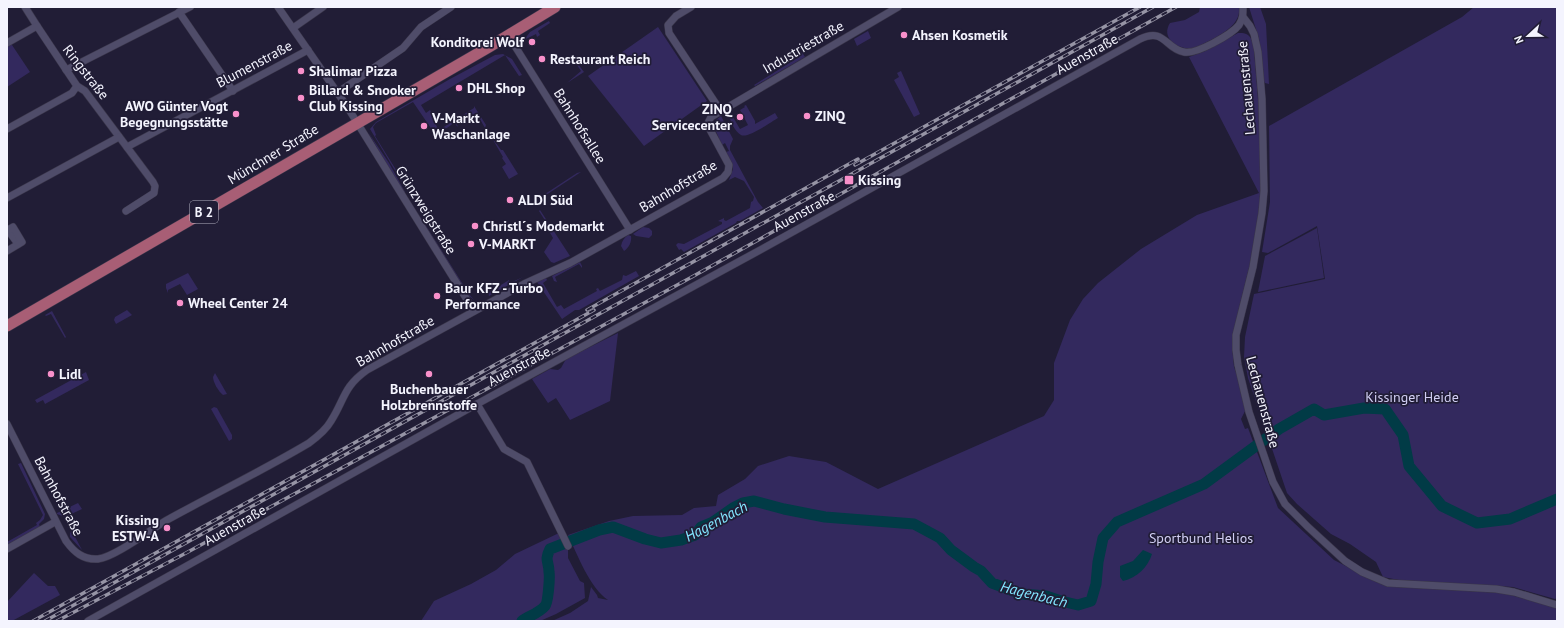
<svg xmlns="http://www.w3.org/2000/svg" width="1564" height="628" viewBox="0 0 1564 628" font-family="'PT Sans',sans-serif">
	<rect width="100%" height="100%" fill="#211d36"/>
	<!-- green -->
	<g fill="#33295e">
		<path d="M 1200,7 L 1239,7 C 1242,28 1213,38 1198,47 C 1183,53 1159,40 1170,23 L 1185,20 L 1199,12 Z"/>
		<polygon points="1249,7 1260,7 1266,24 1269,84 1265,83 1263,81 1259,39"/>
		<polygon points="1474,7 1557,7 1557,598 1555,599 1513,587 1399,580 1383,577 1376,562 1350,544 1331,534 1297,504 1287,493 1248,378 1244,357 1245,337 1254,294 1325,279 1317,226 1268,253 1262,252 1270,202 1269,126 1462,17"/>
		<polygon points="549,21 550,23 538,31 540,35 537,37 536,34 524,40 530,32"/>
		<polygon points="658,27 707,101 644,146 588,76"/>
		<polygon points="868,31 871,38 857,46 854,39"/>
		<path d="M 1238,33 C 1251,32 1252,39 1254,50 L 1261,135 L 1261,206 L 1250,264 L 1235,325 L 1232,345 L 1234,367 L 1248,405 L 1241,419 L 1245,429 L 1248,428 L 1278,508 L 1334,560 L 1381,584 L 1398,587 L 1504,593 L 1557,608 L 1557,621 L 552,621 L 570,613 L 588,601 L 591,587 L 597,595 L 598,598 L 608,600 C 590,588 577,554 568,535 L 609,521 L 633,516 L 682,515 L 694,508 L 716,506 L 718,495 L 745,479 L 758,466 L 789,456 L 826,462 L 878,489 L 1044,416 L 1054,400 L 1054,363 L 1070,320 L 1083,299 L 1098,283 L 1141,249 L 1197,215 L 1259,193 L 1189,57 L 1205,51 Z"/>
		<polygon points="10,42 30,72 7,87 7,44"/>
		<polygon points="802,52 805,57 755,86 754,85 799,57 798,55"/>
		<polygon points="503,54 512,59 522,75 519,76 505,55 421,105 426,113 430,110 435,119 433,120 439,130 474,108 474,106 486,125 485,128 477,114 472,117 470,113 456,122 458,127 454,123 441,132 443,136 437,140 435,138 437,137 413,102 376,123 373,127 376,135 375,136 398,173 401,172 403,176 400,178 408,192 411,190 409,194 370,129 376,122 450,79 495,55"/>
		<polygon points="571,55 584,72 567,83 581,71 573,59 569,62 566,58"/>
		<polygon points="901,71 920,114 914,117 894,80 899,77 897,73"/>
		<path d="M 746,105 L 755,121 L 755,124 L 775,113 L 778,118 C 771,122 747,139 741,135 C 735,132 731,122 729,116 L 730,112 L 740,129 L 748,125 L 740,110 L 745,107 L 744,106 Z"/>
		<polygon points="721,116 733,139 730,146 730,150 758,202 763,208 740,221 737,221 736,223 684,252 681,249 679,250 676,245 678,243 684,244 722,224 722,222 718,221 724,218 724,220 726,221 750,208 751,202 753,201 754,197 744,181 735,177 729,180 733,169 726,152 729,151 725,143 722,145 714,127 716,120"/>
		<polygon points="368,132 389,163 405,192 403,193"/>
		<polygon points="489,133 501,150 503,150 518,174 509,179 502,167 506,164 502,158 503,157"/>
		<polygon points="581,172 540,199 539,198 577,173"/>
		<polygon points="411,202 469,294 474,300 467,294"/>
		<polygon points="540,210 570,256 554,263 551,262 544,252 553,238 545,224 546,222 539,211"/>
		<polygon points="643,227 649,228 652,231 652,235 649,238 636,236 633,234"/>
		<polygon points="1317,228 1324,278 1258,292 1265,256"/>
		<path d="M 628,235 L 631,236 C 632,241 629,248 624,251 L 621,246 C 622,241 624,238 628,235 Z"/>
		<polygon points="580,262 582,266 582,268 579,264 555,277 557,282 554,281 552,276"/>
		<polygon points="636,271 639,276 579,310 575,310 562,319 537,282 546,278 547,280 543,283 557,307 561,305 564,309 597,291 596,289 598,288 600,291 622,280 623,275 626,276"/>
		<polygon points="188,273 198,289 187,295 180,284 168,290 168,293 166,288 166,284"/>
		<polygon points="523,277 489,296 488,293 509,280 510,283"/>
		<polygon points="127,310 132,315 116,324 114,320 115,317"/>
		<polygon points="52,311 66,337 65,338 51,314 46,316 45,315"/>
		<polygon points="618,333 610,401 570,420 556,398 548,403 532,379 550,369 558,370 561,368 566,359"/>
		<polygon points="86,372 89,380 45,404 43,400 37,403 35,400"/>
		<path d="M 215,373 L 227,394 L 223,395 C 218,391 213,382 213,377 Z"/>
		<polygon points="214,407 217,408 232,435 232,439 229,441 211,409"/>
		<polygon points="21,463 45,514 44,519 39,524 40,527 7,545 7,542 37,525 36,523 40,520 43,515 18,464"/>
		<polygon points="78,503 82,509 65,517 57,514 57,513"/>
		<polygon points="72,531 82,550 70,537 70,533"/>
		<polygon points="559,533 568,550 568,558 580,581 584,583 585,598 556,614 540,621 524,621 538,614 548,606 551,592 550,583 546,580 546,601 542,607 518,621 421,621 434,601 471,584 496,570 515,554"/>
		<polygon points="34,573 48,586 55,586 60,595 12,621 7,621 7,602"/>
	</g>
	<!-- water -->
	<path fill="#013b46" d="M 1143,550 L 1152,554 C 1148,567 1137,578 1123,581 L 1120,577 L 1120,566 L 1133,561 Z"/>
	<g fill="none" stroke-linecap="round" stroke-linejoin="round">
		<!-- river -->
		<path stroke="#013b46" stroke-width="11" d="M 522,621 C 529,616 539,613 545,606 C 548,603 550,578 549,572 C 549,561 544,561 550,549 L 599,530 L 613,527 L 645,539 L 661,543 L 681,540 L 695,535 L 701,527 L 713,522 L 733,508 L 743,503 L 754,501 L 784,509 L 825,517 L 914,524 L 940,538 L 951,550 L 974,567 L 981,571 L 992,583 L 1022,594 L 1046,596 L 1061,601 L 1078,605 L 1091,601 L 1096,584 L 1098,562 L 1103,538 L 1117,522 L 1204,484 L 1279,429 L 1314,409 L 1324,415 L 1364,408 L 1385,409 L 1403,435 L 1409,466 L 1442,506 L 1477,523 L 1510,519 L 1557,499"/>
		<!-- minor casing -->
		<g stroke="#3a364a" stroke-width="8">
			<g id="minor">
				<polyline points="25,7 37,26"/>
				<polyline points="278,7 348,108 474,311"/>
				<polyline points="691,7 676,16 668,25 669,33 720,110"/>
				<polyline points="179,12 233,91"/>
				<polyline points="1243,17 1250,26 1254,34 1258,52 1262,99 1264,191 1262,213 1253,267 1236,335 1236,350 1238,365 1249,412 1273,482 1285,504 1308,527 1345,561 1362,572 1388,583 1496,589 1514,592 1557,605"/>
				<polyline points="293,28 323,7"/>
				<polyline points="508,35 630,230"/>
				<polyline points="7,43 37,26 77,86 85,91 153,182 155,186 154,193 126,211"/>
				<polyline points="66,70 190,7"/>
				<polyline points="337,93 403,48 421,27 451,7"/>
				<polyline points="7,129 72,93 77,86"/>
				<polyline points="127,147 308,50"/>
				<polyline points="7,198 119,137"/>
				<polyline points="7,229 18,244"/>
				<polyline points="7,251 22,242 13,227 8,230"/>
				<polyline points="477,404 504,449 527,462 568,546"/>
				<path d="M 7,424 L 66,541 C 74,552 83,560 98,559 C 115,557 150,530 167,520 C 214,494 262,471 309,443 C 317,437 326,430 331,421 C 345,399 343,387 367,370 L 524,284 L 570,263 L 723,178 L 728,172 L 729,165 L 708,126 L 708,123 L 711,117 L 898,7"/>
				<polyline points="7,549 55,522"/>
				<path d="M 88,621 L 477,404 L 762,249 L 1140,39 C 1165,27 1165,49 1184,52 C 1196,55 1232,34 1239,25 C 1243,19 1243,14 1243,7"/>
			</g>
		</g>
		<!-- primary casing -->
		<g stroke="#3a364a" stroke-width="12">
			<polyline id="primary" points="7,326 489,47 555,7"/>
		</g>
		<!-- minor -->
		<use href="#minor" stroke="#4f4c69" stroke-width="7"/>
		<!-- primary -->
		<use href="#primary" stroke="#a85e75" stroke-width="11"/>
		<!-- rail casing -->
		<g stroke="#9694a5" stroke-width="3.5">
			<g id="rail">
				<polyline points="855,165 1140,7"/>
				<polyline points="587,310 858,159"/>
				<polyline points="33,621 594,310"/>
				<polyline points="45,621 1153,7"/>
				<polyline points="57,621 186,553 690,278 1176,7"/>
			</g>
		</g>
		<!-- rail -->
		<use href="#rail" stroke="#211d36" stroke-width="2" stroke-dasharray="6" stroke-linecap="butt"/>
	</g>
	<!-- markers -->
	<g fill="#f890ca" stroke="#211d36" stroke-width="1.5">
		<circle cx="904" cy="35" r="4"/>
		<circle cx="532" cy="42" r="4"/>
		<circle cx="542" cy="59" r="4"/>
		<circle cx="301" cy="71" r="4"/>
		<circle cx="459" cy="88" r="4"/>
		<circle cx="301" cy="98" r="4"/>
		<circle cx="236" cy="114" r="4"/>
		<circle cx="807" cy="116" r="4"/>
		<circle cx="740" cy="117" r="4"/>
		<circle cx="424" cy="126" r="4"/>
		<rect x="844" y="175" width="10" height="10" rx="2"/>
		<circle cx="510" cy="200" r="4"/>
		<circle cx="475" cy="226" r="4"/>
		<circle cx="471" cy="244" r="4"/>
		<circle cx="437" cy="296" r="4"/>
		<circle cx="180" cy="303" r="4"/>
		<circle cx="51" cy="374" r="4"/>
		<circle cx="429" cy="374" r="4"/>
		<circle cx="167" cy="528" r="4"/>
	</g>
	<g text-anchor="middle" dominant-baseline="central" stroke-width="3.5" stroke-linejoin="round" paint-order="stroke">
		<!-- shield labels -->
		<rect fill="#211d36" stroke="#b5b4c2" stroke-width="1" x="190" y="201" width="28" height="22" rx="3"/>
		<g font-size="13" font-weight="bold" fill="#f4f4fe">
			<text x="204" y="212">B 2</text>
		</g>
		<!-- poi labels -->
		<g font-size="14" font-weight="bold" fill="#f4f4fe" stroke="#211d36" text-anchor="start">
			<text x="912" y="35">Ahsen Kosmetik</text>
			<text x="524" y="42" text-anchor="end">Konditorei Wolf</text>
			<text x="550" y="59">Restaurant Reich</text>
			<text x="309" y="71">Shalimar Pizza</text>
			<text x="467" y="88">DHL Shop</text>
			<text x="309" y="90">Billard &amp; Snooker<tspan x="309" dy="16">Club Kissing</tspan></text>
			<text x="228" y="106" text-anchor="end">AWO Günter Vogt<tspan x="228" dy="16">Begegnungsstätte</tspan></text>
			<text x="732" y="109" text-anchor="end">ZINQ<tspan x="732" dy="16">Servicecenter</tspan></text>
			<text x="815" y="116">ZINQ</text>
			<text x="432" y="118">V-Markt<tspan x="432" dy="16">Waschanlage</tspan></text>
			<text x="858" y="180">Kissing</text>
			<text x="518" y="200">ALDI Süd</text>
			<text x="483" y="226">Christl´s Modemarkt</text>
			<text x="479" y="244">V-MARKT</text>
			<text x="445" y="288">Baur KFZ - Turbo<tspan x="445" dy="16">Performance</tspan></text>
			<text x="188" y="303">Wheel Center 24</text>
			<text x="59" y="374">Lidl</text>
			<text x="429" y="389" text-anchor="middle">Buchenbauer<tspan x="429" dy="16">Holzbrennstoffe</tspan></text>
			<text x="159" y="520" text-anchor="end">Kissing<tspan x="159" dy="16">ESTW-A</tspan></text>
		</g>
		<!-- street labels -->
		<g font-size="14" fill="#f4f4fe" stroke="#211d36">
			<text transform="translate(803 47) rotate(-30)">Industriestraße</text>
			<text transform="translate(1087 54) rotate(-29)">Auenstraße</text>
			<text transform="translate(254 64) rotate(-28)">Blumenstraße</text>
			<text transform="translate(86 72) rotate(52)">Ringstraße</text>
			<text transform="translate(1246 88) rotate(-95)">Lechauenstraße</text>
			<text transform="translate(580 126) rotate(58)">Bahnhofsallee</text>
			<text transform="translate(273 154) rotate(-31)">Münchner Straße</text>
			<text transform="translate(678 186) rotate(-31)">Bahnhofstraße</text>
			<text transform="translate(426 210) rotate(58)">Grünzweigstraße</text>
			<text transform="translate(804 211) rotate(-29)">Auenstraße</text>
			<text transform="translate(395 341) rotate(-30)">Bahnhofstraße</text>
			<text transform="translate(519 366) rotate(-28)">Auenstraße</text>
			<text transform="translate(1263 402) rotate(75)">Lechauenstraße</text>
			<text transform="translate(59 496) rotate(62)">Bahnhofstraße</text>
			<text transform="translate(235 525) rotate(-29)">Auenstraße</text>
		</g>
		<!-- park labels -->
		<g font-size="14" fill="#d1cef3" stroke="#211d36">
			<text x="1412" y="397">Kissinger Heide</text>
			<text x="1201" y="538">Sportbund Helios</text>
		</g>
		<!-- water labels -->
		<g font-size="15" font-style="italic" fill="#82e6ff" stroke="#211d36">
			<text transform="translate(716 521) rotate(-28)">Hagenbach</text>
			<text transform="translate(1034 594) rotate(14)">Hagenbach</text>
		</g>
	</g>
	<!-- border -->
	<rect width="1564" height="628" fill="none" stroke="#f4f4fe" stroke-width="16"/>
	<!-- north arrow -->
	<g transform="translate(1528 36) rotate(248)" stroke="#211d36" stroke-width="3" paint-order="stroke">
	<path d="M0-3L7 15L0 10L-7 15Z" fill="#f4f4fe"/>
	<text y="-6" font-size="11" font-weight="bold" text-anchor="middle" fill="#f4f4fe">N</text>
	</g>
</svg>
